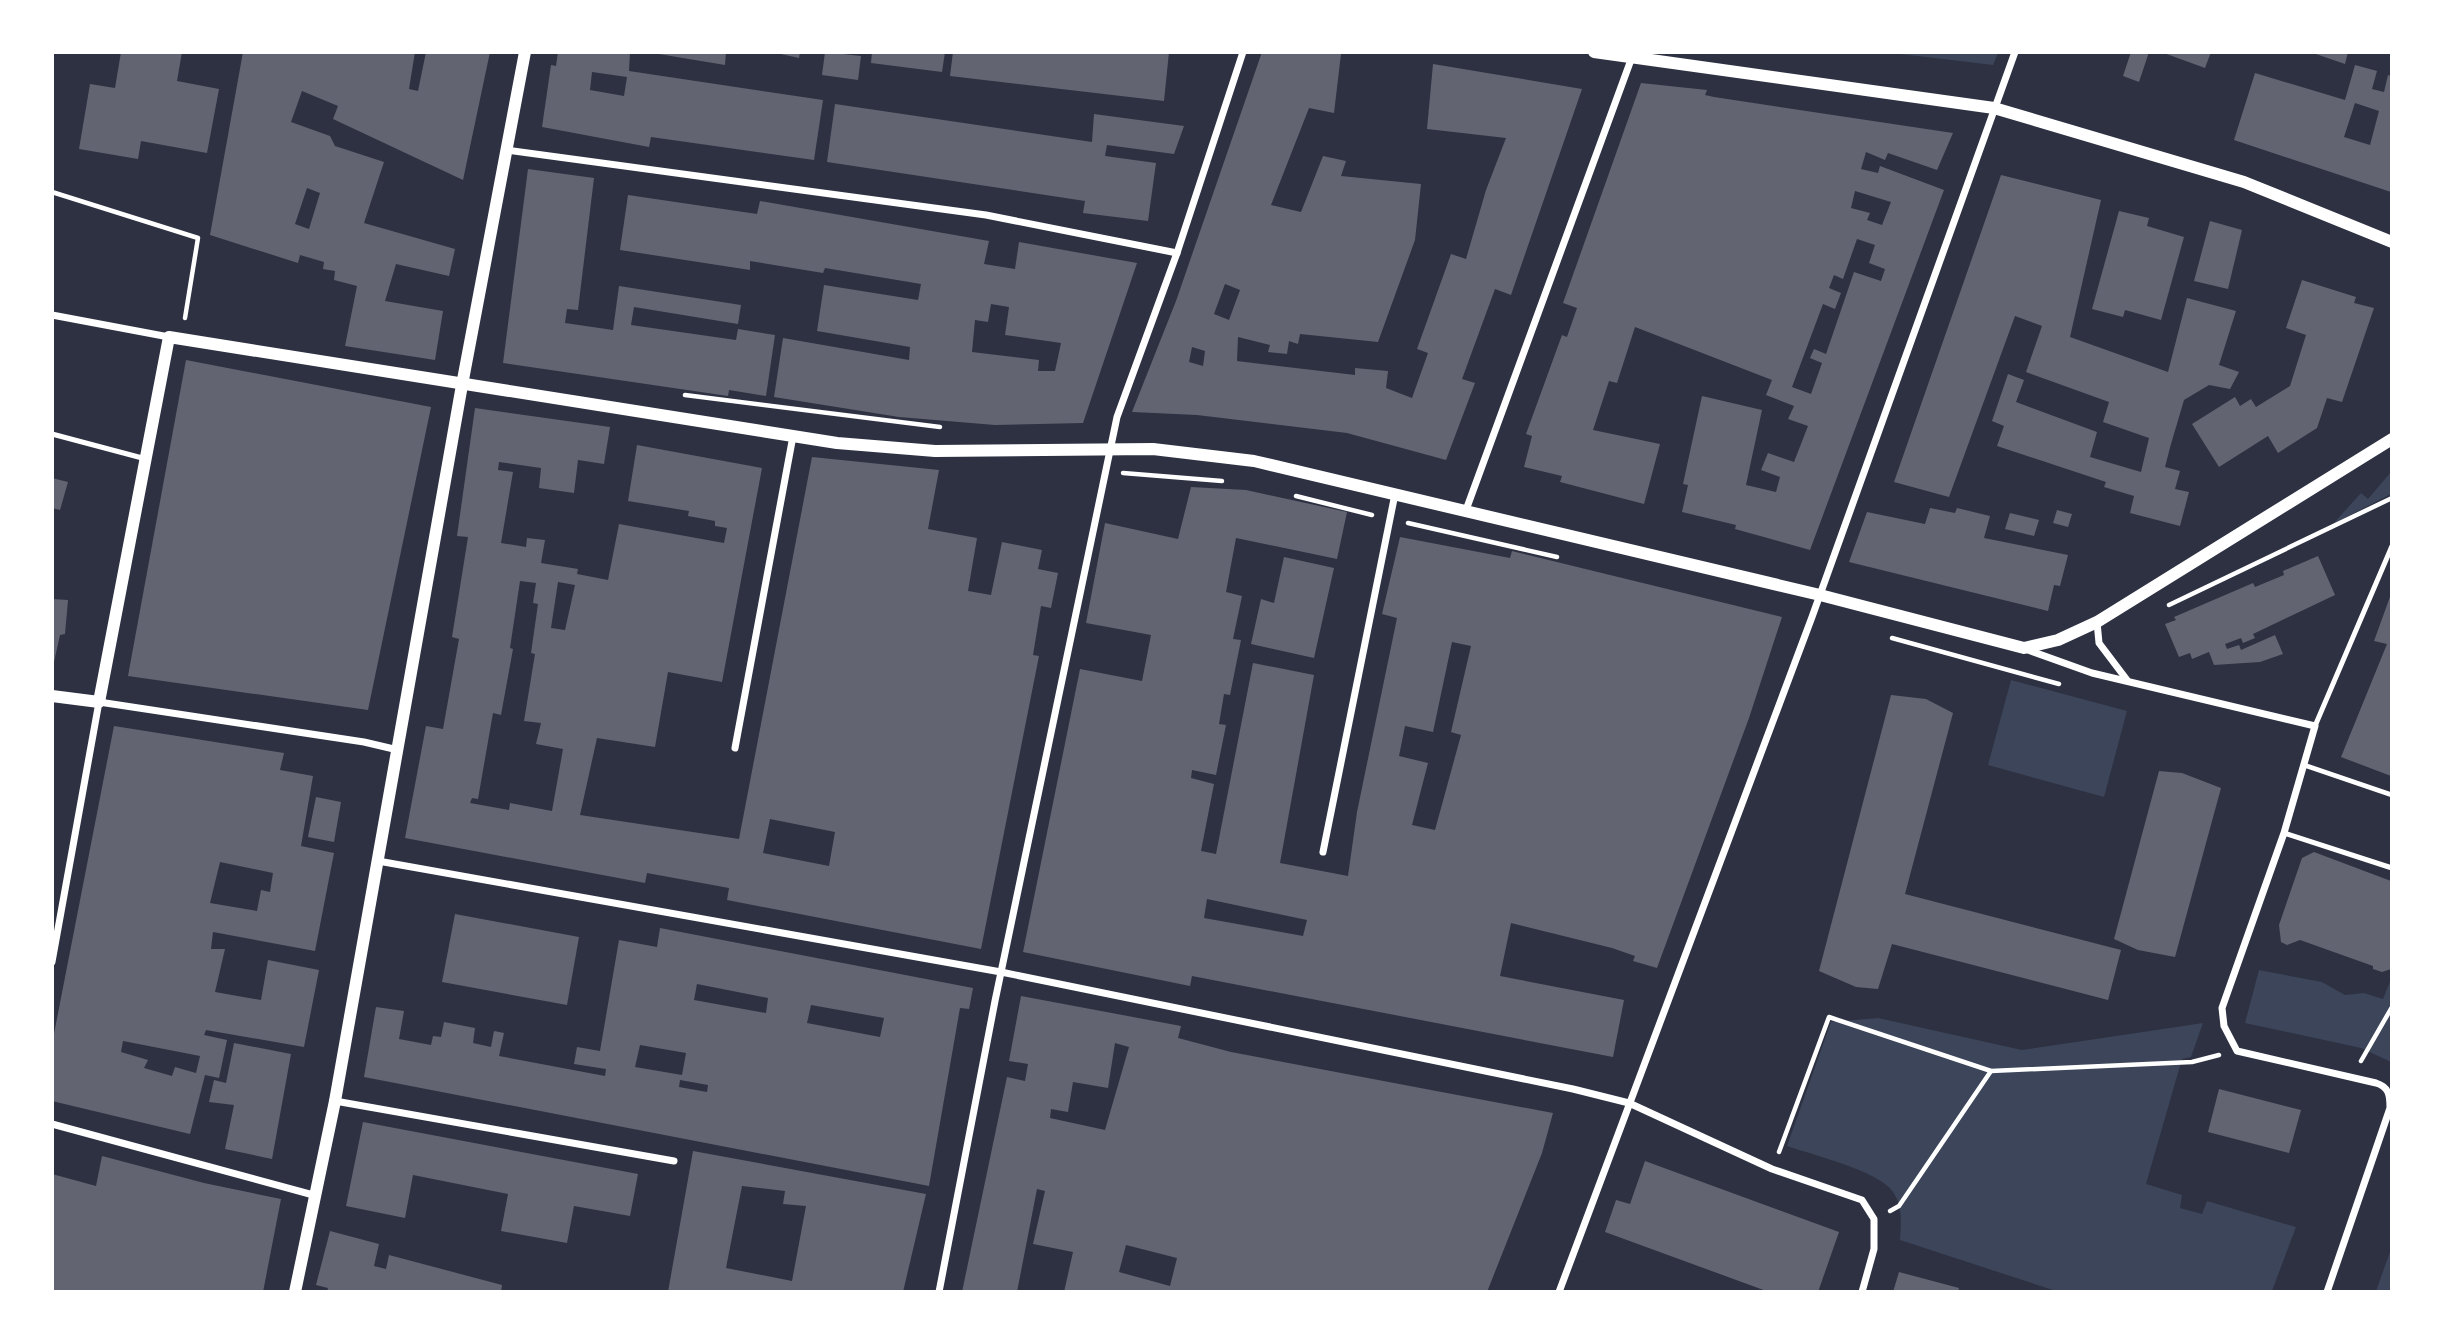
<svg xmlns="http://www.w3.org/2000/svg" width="2444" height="1344" viewBox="0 0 2444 1344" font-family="Arial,sans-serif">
	<rect width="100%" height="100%" fill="#2d3142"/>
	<!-- green -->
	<g fill="#3c4559">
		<polygon points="1892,53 1998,53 1993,65"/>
		<polygon points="2391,472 2391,494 2333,524 2361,493 2368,499"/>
		<polygon points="2011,680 2127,711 2104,797 1988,765"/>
		<polygon points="2259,970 2322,982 2345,995 2364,993 2383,999 2391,979 2391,1062 2361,1048 2245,1023"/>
		<path d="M 1878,1018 L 2022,1050 L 2203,1023 L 2191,1057 L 2182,1059 L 2146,1184 L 2182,1195 L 2180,1208 L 2202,1214 L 2207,1201 L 2296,1227 L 2272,1291 L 2056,1291 L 1900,1240 C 1901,1224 1903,1206 1893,1192 C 1879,1171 1813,1155 1787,1146 L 1831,1022 Z"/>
		<polygon points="2391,1249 2391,1291 2376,1291"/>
	</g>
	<!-- building -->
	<g fill="#626471" fill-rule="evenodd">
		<polygon points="121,52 182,52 177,81 219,89 207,153 141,141 138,159 79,149 90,84 115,88"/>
		<path d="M 243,52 L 415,52 L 409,89 L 418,91 L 426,52 L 490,52 L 463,180 L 333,119 L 338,106 L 302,91 L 291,122 L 330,136 L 335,146 L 384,162 L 364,223 L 455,249 L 449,276 L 396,264 L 385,301 L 443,311 L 435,360 L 345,346 L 357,286 L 334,280 L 335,271 L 323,269 L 324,262 L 300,255 L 298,263 L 210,235 ZM 307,188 L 320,193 L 309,229 L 295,224 Z"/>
		<path d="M 558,52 L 630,52 L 629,71 L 823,100 L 814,160 L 651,137 L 649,147 L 542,127 L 551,65 L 556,66 ZM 592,72 L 627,77 L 624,96 L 590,90 Z"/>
		<polygon points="647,52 726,52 725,65"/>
		<polygon points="772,52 800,52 799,58"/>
		<polygon points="825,52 861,56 858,80 822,75"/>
		<polygon points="872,52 945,52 942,72 871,63"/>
		<polygon points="953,52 1169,52 1164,101 950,76"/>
		<path d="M 1262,52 L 1341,54 L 1334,113 L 1309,108 L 1271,205 L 1301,212 L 1323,156 L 1346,161 L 1341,176 L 1421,184 L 1415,240 L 1378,342 L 1300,334 L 1298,344 L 1289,341 L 1287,354 L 1268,352 L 1270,345 L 1238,337 L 1237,361 L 1355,375 L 1355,368 L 1388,371 L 1386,388 L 1412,398 L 1428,353 L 1417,349 L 1451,254 L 1466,259 L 1486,190 L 1506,138 L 1427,129 L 1433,64 L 1582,89 L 1511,295 L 1495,289 L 1462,379 L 1475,383 L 1446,460 L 1347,433 L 1197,415 L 1132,412 L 1176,301 ZM 1225,284 L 1240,290 L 1229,320 L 1214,314 ZM 1192,347 L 1205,351 L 1203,366 L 1189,362 Z"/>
		<polygon points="2131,52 2149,52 2139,82 2123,76"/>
		<polygon points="2161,52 2211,52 2205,68"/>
		<polygon points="2310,52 2348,52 2345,64"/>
		<path d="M 2355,65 L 2377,71 L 2372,89 L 2384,92 L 2388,75 L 2391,76 L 2391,192 L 2234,140 L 2255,73 L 2345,100 ZM 2355,103 L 2379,111 L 2370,145 L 2344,137 Z"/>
		<path d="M 1641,83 L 1707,90 L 1705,95 L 1714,97 L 1953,133 L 1937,170 L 1888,153 L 1885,160 L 1866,152 L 1861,169 L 1878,173 L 1880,166 L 1944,190 L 1810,550 L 1735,529 L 1736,525 L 1682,512 L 1688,485 L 1683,484 L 1702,396 L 1762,410 L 1746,485 L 1776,492 L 1780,477 L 1761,470 L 1768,453 L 1794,462 L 1808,426 L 1788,419 L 1794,406 L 1766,395 L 1772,380 L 1635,327 L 1617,383 L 1609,381 L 1593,430 L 1660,444 L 1644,504 L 1560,482 L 1562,476 L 1524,467 L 1532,436 L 1526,434 L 1562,335 L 1567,337 L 1577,308 L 1563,303 ZM 1855,191 L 1891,202 L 1882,225 L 1867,220 L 1870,213 L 1851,208 ZM 1857,239 L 1875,245 L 1869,263 L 1885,269 L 1881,281 L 1854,272 L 1826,354 L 1814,349 L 1810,358 L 1822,363 L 1811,394 L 1792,387 L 1823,304 L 1835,309 L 1841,293 L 1829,288 L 1834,275 L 1843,279 Z"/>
		<polygon points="835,104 1092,142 1094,114 1184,126 1174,154 1107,145 1105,156 1156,163 1148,221 1083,213 1085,201 827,162"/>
		<polygon points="528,169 594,178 578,310 567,309 565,323 613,330 619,286 741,305 738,324 634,307 631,325 736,340 738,329 775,335 766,396 729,390 728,396 503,363"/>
		<polygon points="2001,175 2101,200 2070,337 2168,372 2187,298 2236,311 2219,365 2239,372 2230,389 2209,385 2184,400 2171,444 2165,467 2180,471 2175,489 2189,492 2180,526 2130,513 2134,496 2104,487 2106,482 1997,446 2004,426 1992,421 2008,374 2024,380 2016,402 2097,432 2090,457 2141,472 2149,438 2103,422 2109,402 2026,372 2042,326 2015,316 1949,497 1894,482"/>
		<path d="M 628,195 L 757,214 L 760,201 L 989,241 L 984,264 L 1015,269 L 1019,242 L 1137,263 L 1083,423 L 995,425 L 899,417 L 774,397 L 783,338 L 909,360 L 910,347 L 817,331 L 824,285 L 918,300 L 921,284 L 825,268 L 823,273 L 750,261 L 750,270 L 620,250 ZM 991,304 L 1009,307 L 1005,335 L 1061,343 L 1055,371 L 1038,371 L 1039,360 L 972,352 L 975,320 L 988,322 Z"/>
		<polygon points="2119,211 2149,218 2147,226 2184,237 2161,320 2125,310 2123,317 2092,309"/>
		<polygon points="2210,221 2242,230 2228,289 2194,281"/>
		<polygon points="2302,280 2356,297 2354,303 2374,308 2342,402 2327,398 2317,428 2278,453 2268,436 2219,467 2192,424 2235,397 2240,406 2251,399 2256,407 2290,386 2306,335 2286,328"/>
		<polygon points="186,360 431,407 368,710 128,676"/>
		<path d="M 475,408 L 610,427 L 604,464 L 578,460 L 574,493 L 539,488 L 541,468 L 499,462 L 498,470 L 513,472 L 501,543 L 526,547 L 527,538 L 545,540 L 541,563 L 578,569 L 577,574 L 608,580 L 619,524 L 724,543 L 727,528 L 715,526 L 715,521 L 688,516 L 689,511 L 628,501 L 637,445 L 762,468 L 722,682 L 668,672 L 655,747 L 597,738 L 580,815 L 739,839 L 812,457 L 939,470 L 928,529 L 977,538 L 968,591 L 991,595 L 1002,542 L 1042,550 L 1038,569 L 1058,573 L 1051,608 L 1041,606 L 1033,655 L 1039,656 L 981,949 L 727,900 L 729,888 L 647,873 L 645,883 L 405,838 L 426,726 L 443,729 L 459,639 L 452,637 L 468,537 L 457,536 ZM 520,581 L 536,583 L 533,603 L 538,604 L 531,653 L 535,654 L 524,721 L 541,723 L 536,744 L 563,749 L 552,811 L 510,803 L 509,810 L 470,803 L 472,798 L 478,799 L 493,713 L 501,715 L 513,649 L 510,648 ZM 558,582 L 575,585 L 565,630 L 551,628 ZM 770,819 L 835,832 L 829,866 L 763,853 Z"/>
		<polygon points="52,478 68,482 60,510 52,508"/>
		<path d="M 1191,487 L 1246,490 L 1347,512 L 1337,559 L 1236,538 L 1226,592 L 1242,596 L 1233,639 L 1241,640 L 1230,695 L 1224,694 L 1219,724 L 1226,725 L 1216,775 L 1192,770 L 1191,778 L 1214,784 L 1201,851 L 1216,854 L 1253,663 L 1314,675 L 1280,863 L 1348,876 L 1357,812 L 1397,618 L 1382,614 L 1400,537 L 1510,558 L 1512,551 L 1782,617 L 1749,718 L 1657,968 L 1633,961 L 1635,956 L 1612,948 L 1511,923 L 1500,976 L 1624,1000 L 1613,1057 L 1192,976 L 1190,986 L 1023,952 L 1080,669 L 1142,681 L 1151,635 L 1086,623 L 1105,523 L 1178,539 ZM 1452,642 L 1471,646 L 1451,732 L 1461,735 L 1435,830 L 1412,825 L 1428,763 L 1399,756 L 1405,726 L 1433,732 ZM 1207,899 L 1307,920 L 1303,936 L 1204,918 Z"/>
		<polygon points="1930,508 1955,513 1957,508 1990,516 1984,538 2068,555 2060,586 2054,585 2048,611 1849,562 1867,512 1925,524"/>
		<polygon points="2057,510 2072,514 2068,527 2053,523"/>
		<polygon points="2010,513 2039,520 2034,536 2005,529"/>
		<polygon points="2318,556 2335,595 2253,634 2255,638 2243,643 2241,638 2225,644 2227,649 2239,645 2241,650 2275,635 2283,654 2260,662 2214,665 2209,652 2192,659 2190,653 2179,657 2165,624 2176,620 2174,617 2253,583 2255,587 2284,575 2283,571"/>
		<polygon points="1284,557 1334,568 1314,658 1251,644 1261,599 1274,603"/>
		<polygon points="2391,594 2391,776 2341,757 2387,644 2374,641"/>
		<polygon points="52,599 68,600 65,634 60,635 54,662"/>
		<polygon points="1891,695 1926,699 1953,713 1905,894 2121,950 2108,1000 1892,944 1878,989 1856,987 1819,971"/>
		<path d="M 114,726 L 284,753 L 280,770 L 313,776 L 301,846 L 334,853 L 315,951 L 213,932 L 211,949 L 225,949 L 215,992 L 261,1000 L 268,960 L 319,970 L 304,1047 L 206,1030 L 204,1035 L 227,1040 L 219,1078 L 205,1075 L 190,1134 L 52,1101 L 52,1044 ZM 220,862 L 273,873 L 270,892 L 261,890 L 257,911 L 210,903 ZM 123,1041 L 200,1056 L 196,1073 L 175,1067 L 172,1076 L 144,1068 L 148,1060 L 121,1052 Z"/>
		<polygon points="2159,771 2182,773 2221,788 2175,957 2138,950 2114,939"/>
		<polygon points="316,797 341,802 334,842 308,837"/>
		<polygon points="2314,852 2391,881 2391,969 2382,972 2373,969 2373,966 2300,940 2287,945 2281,942 2279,925 2302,858"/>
		<polygon points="455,914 579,937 567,1005 442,982"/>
		<path d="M 660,928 L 973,988 L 969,1009 L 960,1008 L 929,1186 L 364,1077 L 376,1007 L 404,1011 L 399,1039 L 431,1045 L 433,1036 L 441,1037 L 444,1022 L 475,1028 L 473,1043 L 491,1047 L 494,1031 L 504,1033 L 499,1056 L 605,1076 L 606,1069 L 574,1064 L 577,1047 L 600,1051 L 619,940 L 657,947 ZM 697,984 L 768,998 L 766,1013 L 694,1000 ZM 811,1005 L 884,1018 L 880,1037 L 807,1023 ZM 640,1045 L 686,1053 L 682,1075 L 635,1067 ZM 680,1080 L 708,1085 L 707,1092 L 679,1087 Z"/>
		<path d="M 1021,996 L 1181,1026 L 1178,1038 L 1231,1052 L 1553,1113 L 1542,1153 L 1487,1292 L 1064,1292 L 1073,1252 L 1033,1244 L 1045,1191 L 1037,1189 L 1017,1292 L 962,1292 L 1007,1077 L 1025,1081 L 1028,1064 L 1009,1061 ZM 1115,1043 L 1129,1047 L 1105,1130 L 1050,1118 L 1051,1109 L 1068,1112 L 1073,1082 L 1108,1088 ZM 1126,1245 L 1177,1258 L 1170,1286 L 1119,1272 Z"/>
		<polygon points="234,1043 291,1054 272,1159 225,1149 234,1105 209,1102 214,1080 226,1083"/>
		<polygon points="2219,1089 2301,1110 2289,1153 2208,1132"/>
		<polygon points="363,1122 638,1174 630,1216 574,1206 567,1243 501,1231 508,1194 413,1175 405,1218 346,1206"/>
		<path d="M 693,1151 L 926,1194 L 903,1292 L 668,1292 ZM 742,1186 L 785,1191 L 783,1204 L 806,1206 L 792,1281 L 726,1268 Z"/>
		<polygon points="102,1156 204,1183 281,1199 263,1292 52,1292 52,1174 96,1186"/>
		<polygon points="1645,1161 1839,1232 1818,1292 1769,1292 1605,1232 1616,1200 1630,1204"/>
		<polygon points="330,1231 379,1244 374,1266 386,1269 389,1255 502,1285 501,1292 327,1292 328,1288 316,1285"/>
		<polygon points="1899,1272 1959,1288 1958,1292 1893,1292"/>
	</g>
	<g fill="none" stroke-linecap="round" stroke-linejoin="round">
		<!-- path -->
		<g stroke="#fff" stroke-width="4.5">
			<polyline points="52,192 198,238 185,318"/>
			<polyline points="685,395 940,427"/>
			<polyline points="1123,473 1222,481"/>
			<polyline points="1296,496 1372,515"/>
			<polyline points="1408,523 1557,557"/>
			<polyline points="2169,605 2392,498"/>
			<polyline points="1892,638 2059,684"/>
			<polyline points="2361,1061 2392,1007"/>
			<polyline points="1779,1152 1829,1017 1991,1071 2192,1062 2219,1055"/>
			<polyline points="1890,1211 1899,1206 1991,1071"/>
		</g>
		<!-- service -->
		<g stroke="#fff" stroke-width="5">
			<polyline points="52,434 146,459"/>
			<polyline points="2315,726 2392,546"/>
			<polyline points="2304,765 2392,795"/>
			<polyline points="2284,833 2392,868"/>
		</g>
		<!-- minor -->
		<g stroke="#fff" stroke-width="7">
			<polyline points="506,150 986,215 1177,253"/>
			<polyline points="52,315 169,337"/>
			<polyline points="1466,510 1632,57"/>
			<polyline points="2097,622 2099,643 2127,680"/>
			<path d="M 2028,650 L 2092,673 L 2315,726 L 2284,833 L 2222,1008 L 2224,1026 L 2237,1051 L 2376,1083 C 2389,1087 2390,1095 2390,1108 L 2327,1292"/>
			<polyline points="735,748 793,436"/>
			<polyline points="1323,852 1395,494"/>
			<polyline points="378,861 1001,972 1573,1089 1629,1103 1772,1169 1862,1200 1874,1219 1874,1249 1862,1292"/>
			<polyline points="52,962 99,702 364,742 398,750"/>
			<polyline points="335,1101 674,1161"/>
			<polyline points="52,1124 317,1196"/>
			<polyline points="939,1292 995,1001 1117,417 1177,253 1243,52"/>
			<polyline points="1559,1292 1812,617 2015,52"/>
		</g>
		<!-- tertiary -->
		<g stroke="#fff" stroke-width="12">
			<polyline points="1594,52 1994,108 2244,182 2392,242"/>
			<polyline points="52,696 99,702 169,337 837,443 935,451 1153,449 1254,461 1820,595 2024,648 2058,640 2097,622 2392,439"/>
			<polyline points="295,1292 335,1101 462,385 525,52"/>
		</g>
	</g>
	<!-- border -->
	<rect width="2444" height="1344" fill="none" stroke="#ffffff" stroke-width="108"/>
</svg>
